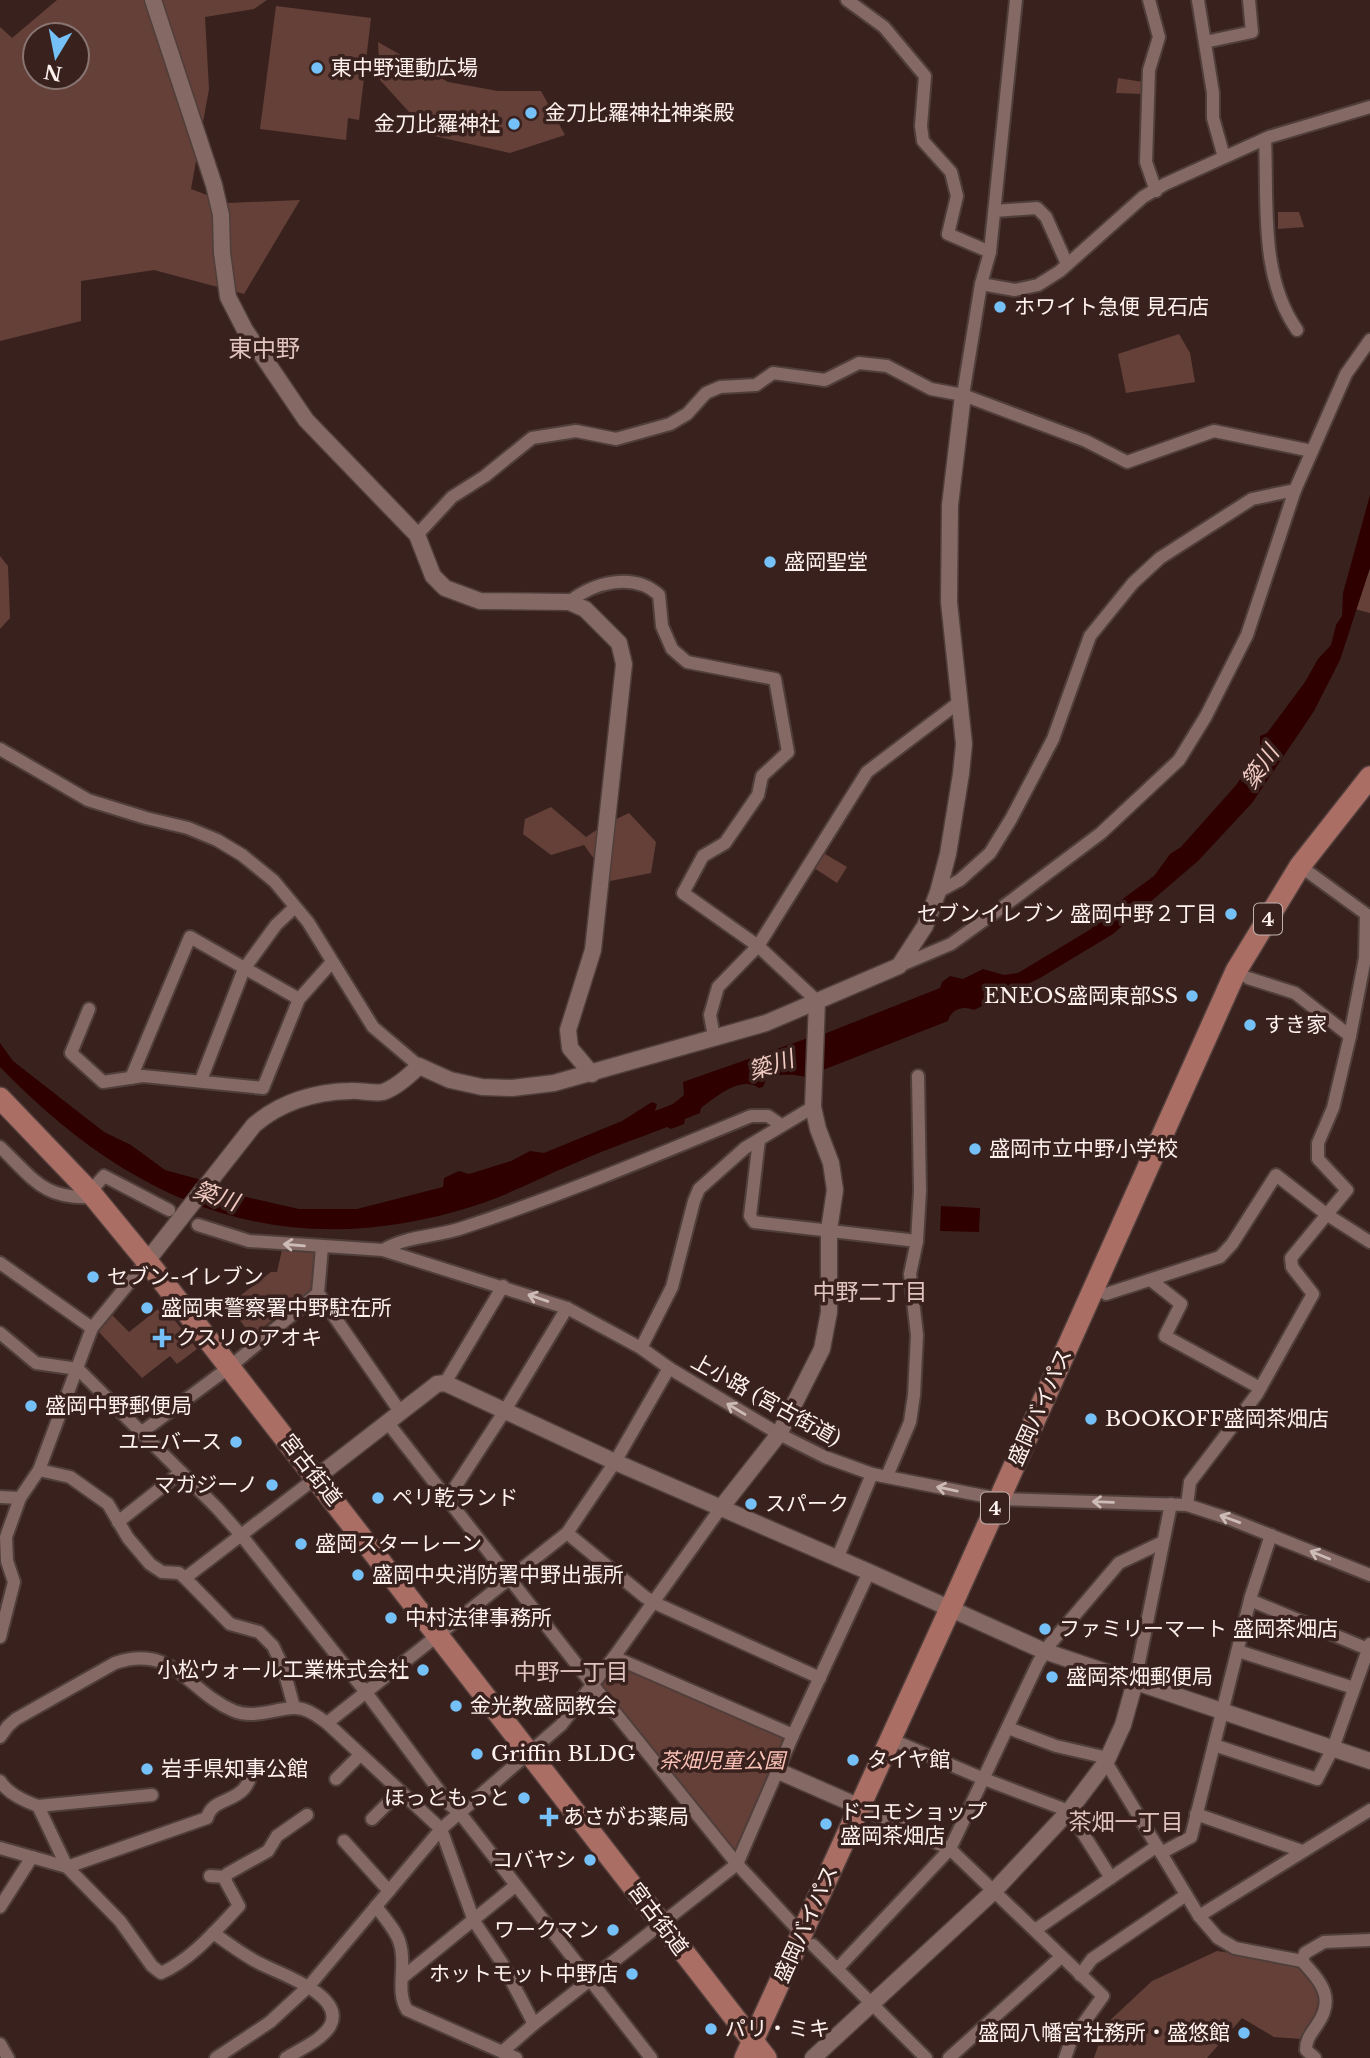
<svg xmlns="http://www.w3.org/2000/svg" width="1370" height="2058" viewBox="0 0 1370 2058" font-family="'Libre Baskerville','Noto Sans JP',serif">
	<rect width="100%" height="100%" fill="#39221e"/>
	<!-- green -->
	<g fill="#644039" fill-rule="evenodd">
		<path d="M 57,0 L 267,0 L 254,9 L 205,17 L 209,89 L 191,189 L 228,203 L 300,200 L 244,294 L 154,270 L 81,281 L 81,321 L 0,341 L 0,27 L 12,38 ZM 35,35 L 77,35 L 77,77 L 35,77 Z"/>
		<polygon points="276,6 371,18 359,120 348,118 346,140 260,129"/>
		<polygon points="378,42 448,82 498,91 541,91 565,135 510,153 430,135 380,80"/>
		<polygon points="1118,78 1143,82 1142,94 1116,93"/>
		<polygon points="1278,212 1299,212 1304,227 1278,229"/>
		<polygon points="1179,334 1190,353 1195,382 1126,393 1118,354"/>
		<polygon points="0,556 8,566 10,618 0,629"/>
		<polygon points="1370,568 1370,613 1355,609"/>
		<polygon points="551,807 586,837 604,825 629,813 656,842 651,873 610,881 584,845 551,855 523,834 525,819"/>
		<polygon points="820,851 847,867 837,883 811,866"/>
		<polygon points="282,1250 316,1252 312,1289 252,1336 228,1305 271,1272 277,1272"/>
		<polygon points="163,1305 197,1349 177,1364 170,1356 142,1378 98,1331 112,1315 129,1332"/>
		<polygon points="621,1665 783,1735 784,1741 736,1853 605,1692 602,1686 614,1666"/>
		<polygon points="1217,1951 1293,1962 1312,1977 1319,1998 1315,2015 1302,2039 1274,2037 1242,2018 1207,2058 1094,2058 1105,2025 1152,1981"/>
	</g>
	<!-- water -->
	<g fill="#2e0000">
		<path d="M 1370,495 L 1370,568 L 1340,660 L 1314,711 L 1252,803 L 1198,861 L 1113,934 L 1040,978 L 974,1010 C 963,1005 951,1009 948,1021 L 805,1077 C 797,1074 776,1074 767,1077 L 763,1087 L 759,1088 C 741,1075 716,1097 701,1108 L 700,1113 L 685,1119 L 684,1124 L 671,1129 L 667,1127 C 636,1139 604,1150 573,1164 C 542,1177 512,1193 480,1204 C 288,1267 137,1209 0,1067 L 0,1043 L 13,1061 L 104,1132 L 131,1145 L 165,1170 L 216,1184 L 228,1193 L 299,1209 L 357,1209 L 443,1187 L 444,1178 L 459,1171 L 469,1174 L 511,1161 L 530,1151 L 544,1153 L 622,1121 L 652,1102 L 657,1104 L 655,1111 L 673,1104 L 684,1095 L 683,1082 L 808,1038 L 824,1034 L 940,988 L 942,982 L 950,976 L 963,979 L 983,969 L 1004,975 L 1018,973 L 1091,929 L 1109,909 L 1154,876 L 1170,854 L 1181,847 L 1237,784 L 1260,747 L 1260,736 L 1267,733 L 1305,682 L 1318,659 L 1331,645 L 1336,625 L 1342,616 L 1343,593 Z"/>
		<polygon points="941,1206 980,1208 979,1232 940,1231"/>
	</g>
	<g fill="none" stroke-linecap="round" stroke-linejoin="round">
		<!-- minor casing -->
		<g stroke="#503e3b" stroke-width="16">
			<g id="minor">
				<polyline points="847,0 884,27 925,76 921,126 923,141 951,172 957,196 948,234 990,252"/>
				<polyline points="1149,0 1159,37 1149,70 1146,162 1156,191"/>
				<polyline points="1198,0 1213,93 1213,118 1224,157"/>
				<polyline points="1205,42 1252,32 1249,0"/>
				<path d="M 1265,139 C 1268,202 1259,276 1297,330"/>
				<polyline points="995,211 1037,208 1046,217 1067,264"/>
				<polyline points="981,284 1015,290 1038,285 1060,271 1143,197 1165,184 1269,137 1370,107"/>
				<polyline points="963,395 981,284 990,252 1016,0"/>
				<polyline points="417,535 452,497 485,476 532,438 576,431 616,439 670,424 687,414 706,393 720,387 756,385 773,373 825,380 859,363 887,366 931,389 963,395 1086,441 1127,462 1214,431 1312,451"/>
				<path d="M 569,602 C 594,582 634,572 659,595 L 662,626 L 672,649 L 687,662 L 775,679 L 788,752 L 762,776 L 758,795 L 725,843 L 703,856 L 683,893 L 758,946 L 817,1001"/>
				<polyline points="0,749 88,800 146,818 188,828 217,840 242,855 274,881 308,922 373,1027 419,1066"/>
				<polyline points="938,892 960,880 990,853 1011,819 1053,739 1090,636 1133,583 1160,558 1252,499 1295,490"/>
				<polyline points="899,966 951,944 1012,900 1101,833 1179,760 1206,716 1247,635 1295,490 1346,374 1370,340"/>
				<polyline points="1248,978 1295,993 1350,1036"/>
				<polyline points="89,1009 71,1053 103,1082 143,1076 263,1088 299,999 332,962"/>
				<polyline points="714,1037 710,1015 718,987 758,946 867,772 958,703"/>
				<polyline points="131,1078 190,937 299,999"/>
				<polyline points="201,1080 244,969 276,925 295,907"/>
				<polyline points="759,1140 750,1216 754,1222 917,1241"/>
				<path d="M 0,1147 C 34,1179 43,1200 94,1197"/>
				<polyline points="90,1192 104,1176 169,1210"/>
				<polyline points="198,1225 249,1241 383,1250 567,1308 641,1348 669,1368 779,1434 825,1457 872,1474 999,1499 1187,1505 1230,1519 1370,1575"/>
				<polyline points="322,1247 318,1293 401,1413"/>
				<path d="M 383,1250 C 408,1235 438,1237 465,1227 C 562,1195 657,1155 751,1116 L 768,1116 L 781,1125"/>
				<polyline points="0,1263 92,1328"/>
				<polyline points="1152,1281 1181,1304 1165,1336 1260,1388"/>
				<polyline points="1106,1294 1220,1257 1232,1244 1276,1175 1326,1214 1370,1242"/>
				<polyline points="0,1333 36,1363 78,1369 217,1508 241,1535 365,1691 449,1804 459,1812 651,2058"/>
				<polyline points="641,1348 672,1287 694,1201 699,1189 745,1148 813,1107"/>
				<polyline points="445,1383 503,1286"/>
				<polyline points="388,1423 592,1684 737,1864 802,1934"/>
				<polyline points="142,1432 231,1366 318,1293"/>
				<polyline points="39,1470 70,1477 108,1504 128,1538 150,1564 162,1572 179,1573 185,1578 230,1624 259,1632 273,1646 283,1667 294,1707"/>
				<polyline points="887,1476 910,1422 914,1395 917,1335 910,1274 917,1241 920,1191 918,1076"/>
				<polyline points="0,1497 20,1498"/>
				<polyline points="448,1498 504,1412 567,1308"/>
				<polyline points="1187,1505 1190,1482 1257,1394 1313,1294 1292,1267 1291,1258 1347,1190 1318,1159 1318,1143 1333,1108 1350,1036 1365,958 1366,914 1300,866"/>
				<polyline points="118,1522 181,1472"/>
				<polyline points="567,1533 645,1597 657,1604 820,1678"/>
				<polyline points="837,1559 872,1474"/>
				<polyline points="185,1578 317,1477"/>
				<polyline points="1250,1600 1370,1650"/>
				<polyline points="0,1637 14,1582 7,1561 6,1537 20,1498 39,1470 92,1328 147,1261"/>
				<polyline points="1238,1651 1354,1688"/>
				<polyline points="614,1657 793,1735"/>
				<polyline points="1135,1682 1171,1504"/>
				<polyline points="327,1723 567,1533 615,1462 669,1368"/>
				<polyline points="1008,1728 1056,1746 1108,1758"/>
				<path d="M 0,1737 L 8,1726 L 16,1719 L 115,1663 C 174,1643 188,1692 234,1711 C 254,1719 274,1709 293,1708 C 306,1707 317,1716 327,1723 L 441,1829 L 474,1921 L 502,1963 L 534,2024"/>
				<polyline points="902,1744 984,1779 1069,1811 1111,1878"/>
				<polyline points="1214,1745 1317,1779 1333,1748 1370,1644"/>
				<polyline points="1106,1762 1199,1916 1218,1938 1235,1948 1302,1961"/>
				<polyline points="336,1779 360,1755"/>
				<path d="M 0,1781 C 8,1794 24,1801 38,1806 L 67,1867 L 120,1921 L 152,1966 L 161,1973 C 191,1960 217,1929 239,1906 L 225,1880 L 227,1874 L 268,1851 L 277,1836 L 307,1815"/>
				<polyline points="38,1806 152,1795"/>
				<polyline points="871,1813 950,1849 1103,1996 1071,2041 1065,2058"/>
				<polyline points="1196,1814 1302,1851"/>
				<polyline points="372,1819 400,1791"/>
				<polyline points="344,1841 389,1891"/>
				<path d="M 0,1848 L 67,1867 L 207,1818 C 213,1793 251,1807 252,1764"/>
				<polyline points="1161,1853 1191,1837 1251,1596 1271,1535"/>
				<polyline points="210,1876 226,1877"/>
				<path d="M 376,1906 C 384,1918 397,1931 400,1944 C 407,1966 395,1990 407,2010 L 516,2058"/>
				<polyline points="0,1907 32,1857"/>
				<polyline points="1199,1916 1370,1810"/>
				<polyline points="1035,1930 1157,1846"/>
				<path d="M 213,1933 C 228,1943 243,1955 259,1963 C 277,1973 347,1995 330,2026 C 322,2040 300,2049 286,2058"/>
				<polyline points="813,1945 926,2058"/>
				<polyline points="837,1969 950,1849 1038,1663 1050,1644 1119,1563 1163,1542"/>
				<polyline points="1080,1975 1092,1959 1186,1895"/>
				<polyline points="403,1977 515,1886"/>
				<polyline points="0,2044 8,2058"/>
				<polyline points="502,2052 534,2024 737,1864 793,1735 869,1572"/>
				<polyline points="216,2058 270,2022 309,1986 441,1829 561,1725 614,1657 720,1509"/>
				<polyline points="949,2058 1061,1957"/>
				<path d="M 1315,2058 L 1306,2050 C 1306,2039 1311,2034 1317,2025 C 1336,1998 1321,1982 1302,1961 L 1305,1953 L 1324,1942 L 1370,1940"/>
			</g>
		</g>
		<!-- tertiary casing -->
		<g stroke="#503e3b" stroke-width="19">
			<g id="tertiary">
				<polyline points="153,0 214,185 221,215 222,253 228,297 245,330 306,420 417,535 433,576 445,588 480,601 569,602 585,609 619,643 624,664 593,950 568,1030 570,1048 592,1074"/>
				<path d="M 147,1261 L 254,1125 C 282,1101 314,1092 350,1091 C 361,1090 373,1094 383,1092 C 397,1087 409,1076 419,1066 L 450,1080 L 482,1087 L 512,1088 L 554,1083 L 766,1023 L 899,966 L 925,926 L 938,892 L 948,854 L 961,774 L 964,744 L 949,602 L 950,505 L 963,395"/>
				<polyline points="317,1477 437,1384 445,1383 615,1462 869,1572 1044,1651 1370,1761"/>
				<polyline points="720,1509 779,1434 822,1349 829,1312 829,1230 835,1190 831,1163 818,1129 813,1107 817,1001"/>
				<polyline points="778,1771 858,1806"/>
				<polyline points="813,2058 995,1890 1069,1811 1106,1762 1123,1725 1135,1682"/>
			</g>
		</g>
		<!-- trunk casing -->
		<g stroke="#503e3b" stroke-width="24">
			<g id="trunk">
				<polyline points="0,1098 90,1192 154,1270 766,2058"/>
				<polyline points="745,2058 950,1609 1236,971 1300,866 1370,777"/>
			</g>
		</g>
		<!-- minor -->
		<use href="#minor" stroke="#846964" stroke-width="12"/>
		<!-- tertiary -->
		<use href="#tertiary" stroke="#846964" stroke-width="16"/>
		<!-- trunk -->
		<use href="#trunk" stroke="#ab6e64" stroke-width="21"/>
	</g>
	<!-- one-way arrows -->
	<defs><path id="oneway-shaft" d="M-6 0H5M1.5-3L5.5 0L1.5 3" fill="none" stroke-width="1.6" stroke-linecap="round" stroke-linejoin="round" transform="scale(1.75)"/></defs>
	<g stroke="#cdbbb7">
		<use href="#oneway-shaft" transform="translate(294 1245) rotate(-175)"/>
		<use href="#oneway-shaft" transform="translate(538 1298) rotate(-161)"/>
		<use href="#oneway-shaft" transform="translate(736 1409) rotate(-149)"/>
		<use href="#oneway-shaft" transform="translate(947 1489) rotate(-168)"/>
		<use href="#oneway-shaft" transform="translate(1103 1502) rotate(-178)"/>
		<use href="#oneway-shaft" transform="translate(1230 1519) rotate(-160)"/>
		<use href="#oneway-shaft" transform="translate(1320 1555) rotate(-158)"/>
	</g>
	<!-- markers -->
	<g fill="#75c0f6" stroke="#39221e" stroke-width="2.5">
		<circle cx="317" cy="68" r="7"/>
		<circle cx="531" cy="113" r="7"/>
		<circle cx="514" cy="124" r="7"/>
		<circle cx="1000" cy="307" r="7"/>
		<circle cx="770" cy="562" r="7"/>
		<circle cx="1231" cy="914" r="7"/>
		<circle cx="1192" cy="996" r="7"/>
		<circle cx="1250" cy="1025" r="7"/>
		<circle cx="975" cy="1149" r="7"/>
		<circle cx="93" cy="1277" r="7"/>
		<circle cx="147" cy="1308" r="7"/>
		<path d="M158.5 1327.5h7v7h7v7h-7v7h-7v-7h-7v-7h7z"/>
		<circle cx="31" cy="1406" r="7"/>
		<circle cx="1091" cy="1419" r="7"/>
		<circle cx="236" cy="1442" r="7"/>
		<circle cx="272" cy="1485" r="7"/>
		<circle cx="378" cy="1498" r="7"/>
		<circle cx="751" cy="1504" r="7"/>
		<circle cx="301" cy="1544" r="7"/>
		<circle cx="358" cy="1575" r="7"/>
		<circle cx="391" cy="1618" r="7"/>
		<circle cx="1045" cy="1629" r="7"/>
		<circle cx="423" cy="1670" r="7"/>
		<circle cx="1052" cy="1677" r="7"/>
		<circle cx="456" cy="1706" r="7"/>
		<circle cx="477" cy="1754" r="7"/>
		<circle cx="853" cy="1760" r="7"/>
		<circle cx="147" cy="1769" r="7"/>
		<circle cx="524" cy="1798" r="7"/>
		<path d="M545.5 1806.5h7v7h7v7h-7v7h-7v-7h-7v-7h7z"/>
		<circle cx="826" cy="1824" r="7"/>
		<circle cx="590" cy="1860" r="7"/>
		<circle cx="613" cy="1930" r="7"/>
		<circle cx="632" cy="1974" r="7"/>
		<circle cx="711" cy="2029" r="7"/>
		<circle cx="1244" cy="2033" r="7"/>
	</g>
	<g text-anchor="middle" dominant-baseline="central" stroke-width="7" stroke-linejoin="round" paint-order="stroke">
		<!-- shield labels -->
		<g fill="#39221e" stroke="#c3b3b0" stroke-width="2">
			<rect x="1254" y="903.5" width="28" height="31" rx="5"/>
			<rect x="981" y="1492.5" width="28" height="31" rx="5"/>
		</g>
		<g font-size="19" font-weight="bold" fill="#fef1ee">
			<text x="1268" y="919">4</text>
			<text x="995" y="1508">4</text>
		</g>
		<!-- poi labels -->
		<g font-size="21" fill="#fef1ee" stroke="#39221e" text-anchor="start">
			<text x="331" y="68">東中野運動広場</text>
			<text x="545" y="113">金刀比羅神社神楽殿</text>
			<text x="500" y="124" text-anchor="end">金刀比羅神社</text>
			<text x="1014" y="307">ホワイト急便 見石店</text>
			<text x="784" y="562">盛岡聖堂</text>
			<text x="1217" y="914" text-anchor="end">セブンイレブン 盛岡中野２丁目</text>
			<text x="1178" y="996" text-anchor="end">ENEOS盛岡東部SS</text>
			<text x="1264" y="1025">すき家</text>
			<text x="989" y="1149">盛岡市立中野小学校</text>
			<text x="107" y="1277">セブン-イレブン</text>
			<text x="161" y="1308">盛岡東警察署中野駐在所</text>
			<text x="176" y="1338">クスリのアオキ</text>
			<text x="45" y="1406">盛岡中野郵便局</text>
			<text x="1105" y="1419">BOOKOFF盛岡茶畑店</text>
			<text x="222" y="1442" text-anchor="end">ユニバース</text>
			<text x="258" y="1485" text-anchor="end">マガジーノ</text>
			<text x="392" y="1498">ペリ乾ランド</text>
			<text x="765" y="1504">スパーク</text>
			<text x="315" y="1544">盛岡スターレーン</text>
			<text x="372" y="1575">盛岡中央消防署中野出張所</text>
			<text x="405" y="1618">中村法律事務所</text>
			<text x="1059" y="1629">ファミリーマート 盛岡茶畑店</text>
			<text x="409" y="1670" text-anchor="end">小松ウォール工業株式会社</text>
			<text x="1066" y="1677">盛岡茶畑郵便局</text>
			<text x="470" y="1706">金光教盛岡教会</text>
			<text x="491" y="1754">Griffin BLDG</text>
			<text x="867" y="1760">タイヤ館</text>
			<text x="161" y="1769">岩手県知事公館</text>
			<text x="510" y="1798" text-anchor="end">ほっともっと</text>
			<text x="840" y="1812">ドコモショップ<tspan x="840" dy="24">盛岡茶畑店</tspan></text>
			<text x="563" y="1817">あさがお薬局</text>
			<text x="576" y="1860" text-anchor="end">コバヤシ</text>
			<text x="599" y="1930" text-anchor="end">ワークマン</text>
			<text x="618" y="1974" text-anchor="end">ホットモット中野店</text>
			<text x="725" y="2029">パリ・ミキ</text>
			<text x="1230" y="2033" text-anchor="end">盛岡八幡宮社務所・盛悠館</text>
		</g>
		<!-- street labels -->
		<g font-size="21" fill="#fef1ee" stroke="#39221e">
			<text transform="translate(766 1400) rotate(29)">上小路 (宮古街道)</text>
			<text transform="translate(1040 1407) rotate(-66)">盛岡バイパス</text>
			<text transform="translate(311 1470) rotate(52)">宮古街道</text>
			<text transform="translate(658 1919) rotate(53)">宮古街道</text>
			<text transform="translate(806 1924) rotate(-66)">盛岡バイパス</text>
		</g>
		<!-- park labels -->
		<g font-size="21" font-style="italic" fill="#fbc1b6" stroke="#39221e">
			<text x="722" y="1761">茶畑児童公園</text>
		</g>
		<!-- water labels -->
		<g font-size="23" font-style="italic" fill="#f2cbc3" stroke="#39221e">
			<text transform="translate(1260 767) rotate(-56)">簗川</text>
			<text transform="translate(771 1065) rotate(-18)">簗川</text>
			<text transform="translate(216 1196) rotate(18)">簗川</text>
		</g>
		<!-- neighbourhood labels -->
		<g font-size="23" fill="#e1c3bd" stroke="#39221e">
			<text x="870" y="1292">中野二丁目</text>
			<text x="571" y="1672">中野一丁目</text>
			<text x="1126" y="1822">茶畑一丁目</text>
		</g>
		<!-- quarter labels -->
		<g font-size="24" fill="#e1c3bd" stroke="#39221e">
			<text x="264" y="348">東中野</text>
		</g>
	</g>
	<!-- north arrow -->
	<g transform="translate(56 56) rotate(190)"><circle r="33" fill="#39221e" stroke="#887571" stroke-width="2"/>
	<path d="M0-5L12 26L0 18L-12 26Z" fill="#75c0f6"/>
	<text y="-10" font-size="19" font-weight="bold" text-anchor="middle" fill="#fef1ee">N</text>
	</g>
</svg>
